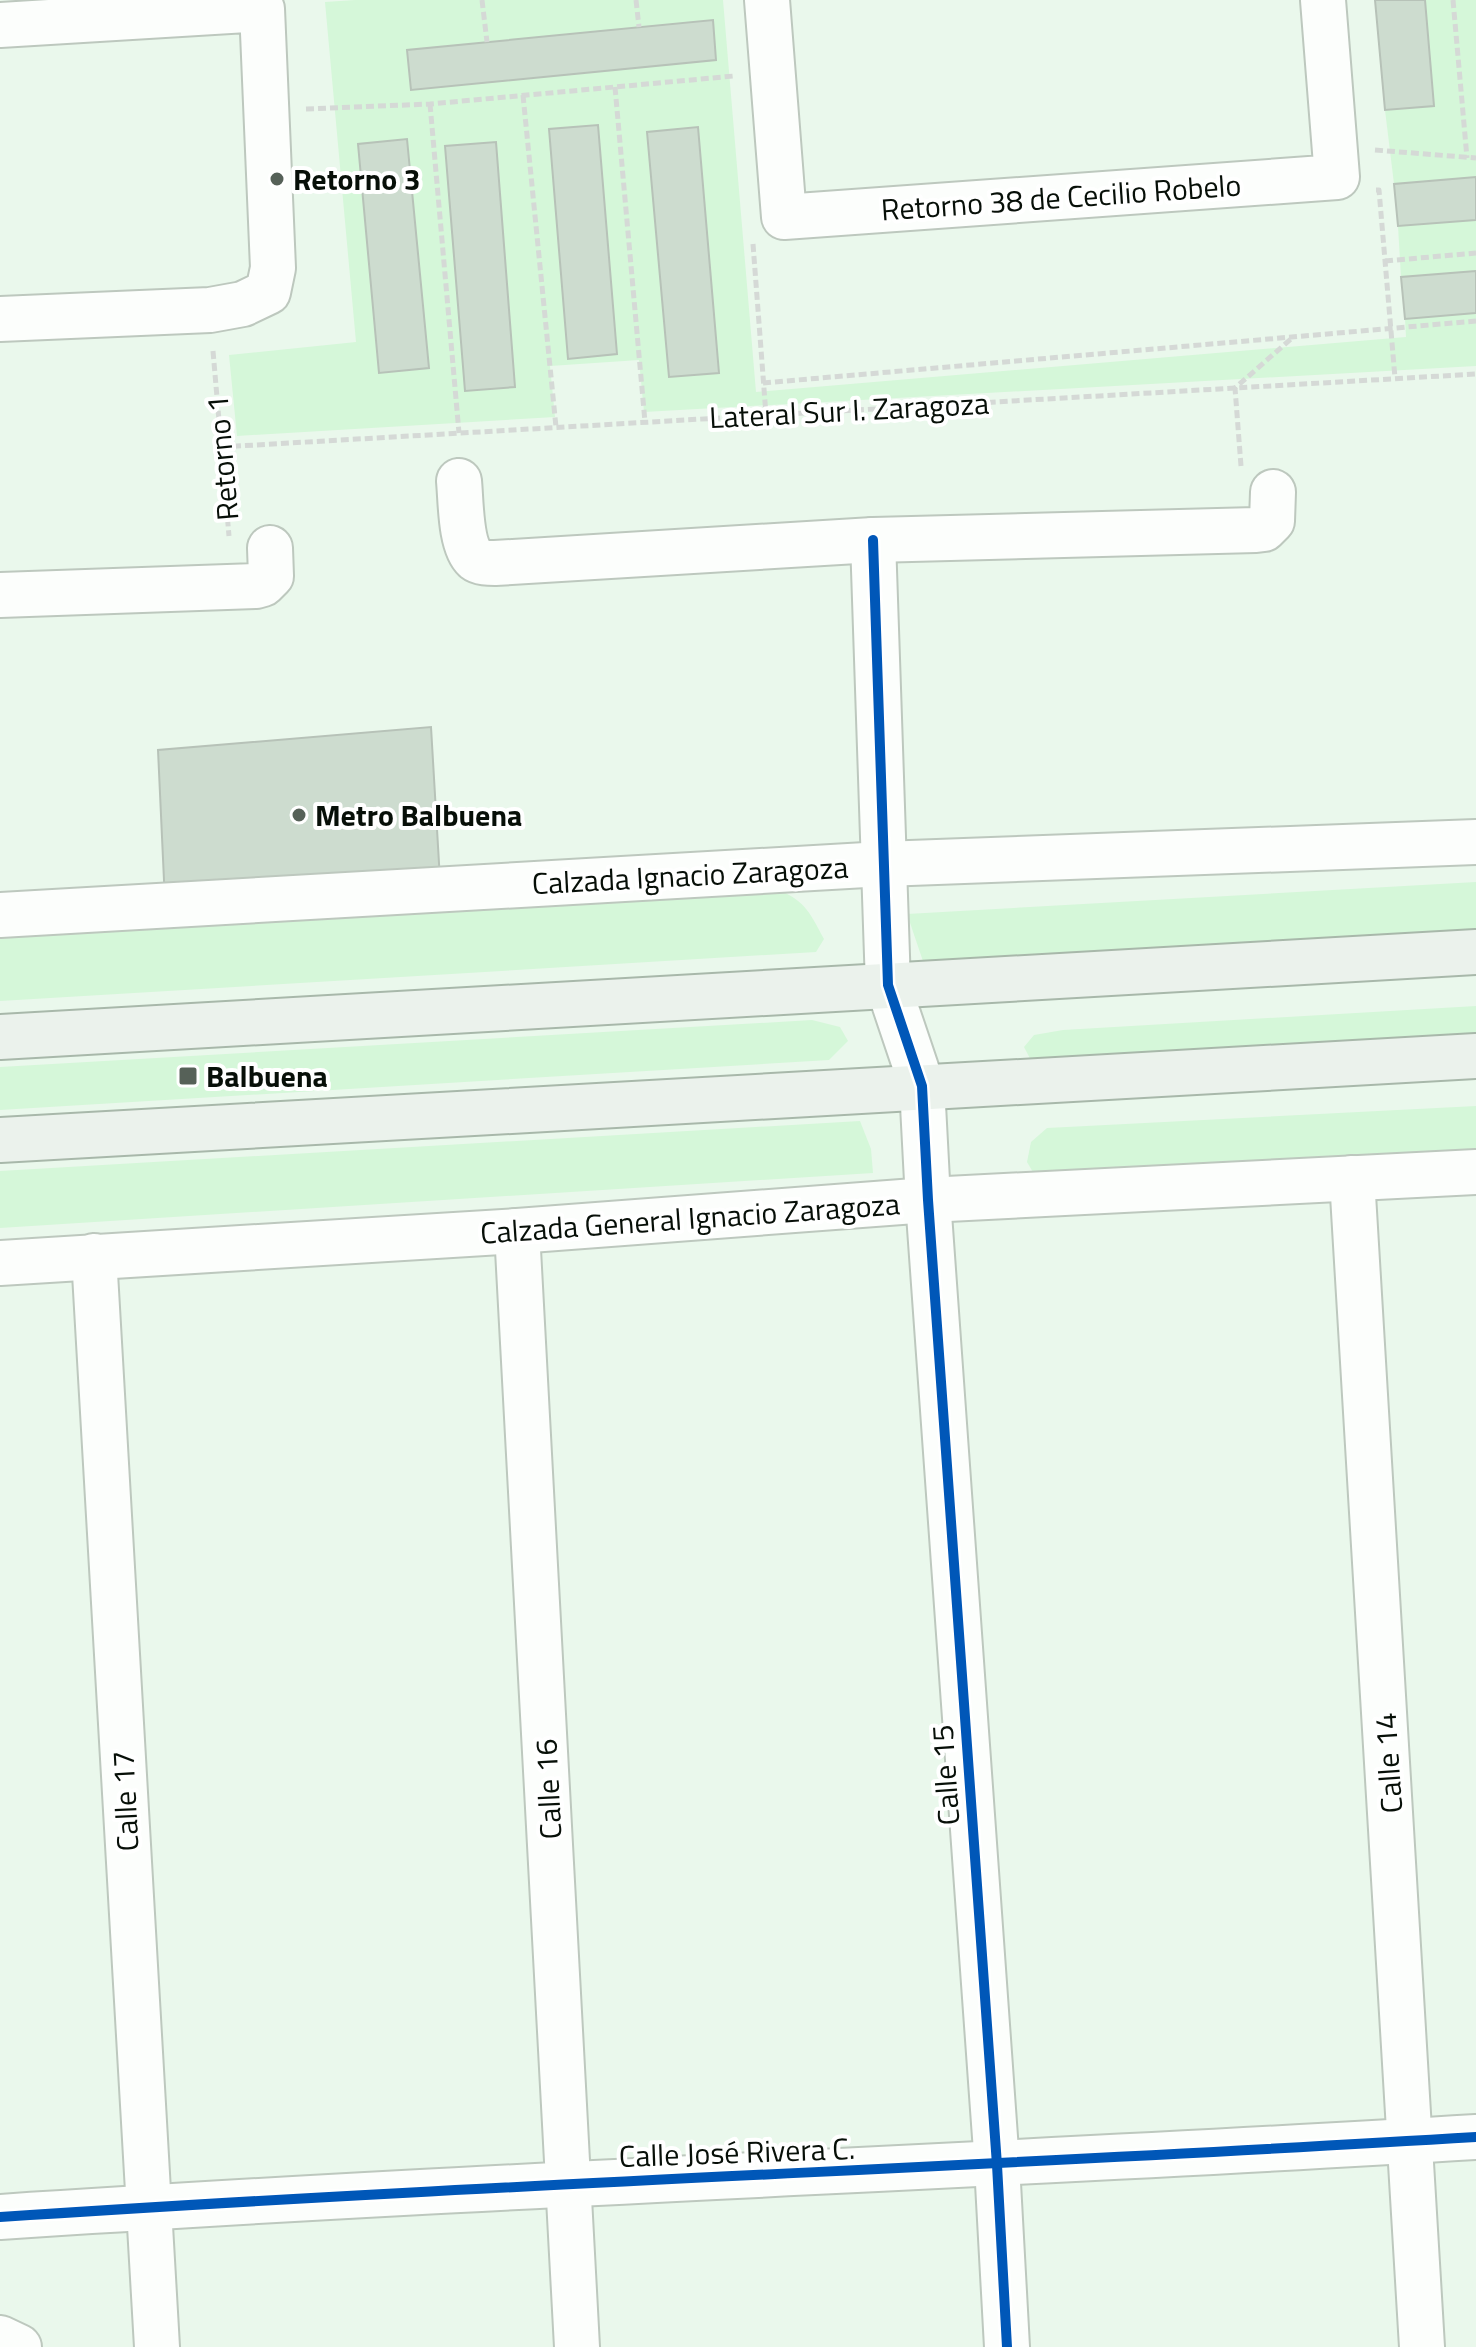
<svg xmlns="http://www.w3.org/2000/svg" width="1476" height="2347" viewBox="0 0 1476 2347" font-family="'Titillium Web',sans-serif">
	<rect width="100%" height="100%" fill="#eaf8ec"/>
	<!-- green -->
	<g fill="#d5f7d9">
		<polygon points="355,0 723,0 756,392 1406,337 1405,319 1476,313 1476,366 644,412 639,360 550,366 555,417 237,436 229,355 356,342 325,2"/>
		<polygon points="1425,0 1476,0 1476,177 1394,184 1385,110 1434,106"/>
		<polygon points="1476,220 1476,271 1401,277 1398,226"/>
		<polygon points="1476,882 1476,951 926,970 907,914"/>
		<path d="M 773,887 C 805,901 808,909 824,939 L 816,952 L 0,1001 L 0,937 Z"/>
		<polygon points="1476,1006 1476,1046 1034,1066 1024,1047 1034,1035 1063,1030"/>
		<polygon points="812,1020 840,1027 848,1041 829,1060 0,1110 0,1067"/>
		<polygon points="1476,1106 1476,1159 1037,1179 1027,1162 1031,1142 1047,1128"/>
		<polygon points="860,1121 871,1149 873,1173 0,1228 0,1171"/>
	</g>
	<!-- building -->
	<g fill="#cddccf" stroke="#b7c2b8" stroke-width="2">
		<polygon points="1375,0 1425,0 1434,106 1385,110"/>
		<polygon points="713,20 716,60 411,90 407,50"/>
		<polygon points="598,125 617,354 568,359 549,129"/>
		<polygon points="698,127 719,373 669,377 647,132"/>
		<polygon points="407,139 429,368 379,373 358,144"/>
		<polygon points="496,142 515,387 465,391 445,146"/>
		<polygon points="1476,177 1476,220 1398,226 1394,184"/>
		<polygon points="1476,271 1476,313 1405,319 1401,277"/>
		<polygon points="431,727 440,880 165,902 158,750"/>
	</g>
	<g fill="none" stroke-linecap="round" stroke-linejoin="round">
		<!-- street casing -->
		<g stroke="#bdc8be" stroke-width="48">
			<g id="street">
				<polyline points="767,0 784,217 1337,177 1323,0"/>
				<polyline points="0,25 262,9 273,268 268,292 243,304 210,310 0,319"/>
				<path d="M 459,481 C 461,501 460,545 475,559 C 480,563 489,563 495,563 L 873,540 L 1256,530 L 1264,529 L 1272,521 L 1273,492"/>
				<polyline points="873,540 888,985 922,1086 928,1200 997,2165 1007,2347"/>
				<polyline points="0,595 256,586 263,584 271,576 270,548"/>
				<polyline points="1352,1178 1422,2347"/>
				<polyline points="517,1231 577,2347"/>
				<polyline points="94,1256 157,2347"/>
				<path d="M 0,2217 C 492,2184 984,2167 1476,2137"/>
			</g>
		</g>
		<!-- secondary casing -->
		<g stroke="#bdc8be" stroke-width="48">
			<g id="secondary">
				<polyline points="0,915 883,864 1476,842"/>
				<polyline points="0,1263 517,1231 928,1200 1476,1172"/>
				<polyline points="0,2338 19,2347"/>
			</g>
		</g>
		<!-- primary casing -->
		<g stroke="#a8b8aa" stroke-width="48">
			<g id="primary">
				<polyline points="0,1037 1476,952"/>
				<polyline points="0,1140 1476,1056"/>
			</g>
		</g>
		<!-- path -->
		<g stroke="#d5d9d6" stroke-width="5" stroke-dasharray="8 4" stroke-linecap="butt">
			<polyline points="482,0 487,42"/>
			<polyline points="636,0 639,27"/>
			<polyline points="1453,0 1467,158"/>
			<polyline points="615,87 645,422"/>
			<polyline points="523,95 556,427"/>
			<polyline points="430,104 459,433"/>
			<polyline points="306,109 430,104 734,76"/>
			<polyline points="1375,150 1476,158"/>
			<polyline points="1376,190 1379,190 1395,378"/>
			<polyline points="753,244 766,415"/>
			<polyline points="1385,261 1476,253"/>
			<polyline points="213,351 229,536"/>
			<polyline points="763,383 1476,321"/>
			<polyline points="221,447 1476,374"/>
			<polyline points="1241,466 1235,388 1292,338"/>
		</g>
		<!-- street -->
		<use href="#street" stroke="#fcfefc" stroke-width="44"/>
		<!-- secondary -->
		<use href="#secondary" stroke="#fcfefc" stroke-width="44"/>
		<!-- primary -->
		<use href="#primary" stroke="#ebf2ec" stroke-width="44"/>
		<!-- cycleway casing -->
		<g stroke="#fff" stroke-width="15">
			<g id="cycleway">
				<polyline points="873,540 888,985 922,1086 928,1200 997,2165 1007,2347"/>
				<path d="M 0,2217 C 492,2184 984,2167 1476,2137"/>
			</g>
		</g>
		<!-- cycleway -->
		<use href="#cycleway" stroke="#0057b8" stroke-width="10"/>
	</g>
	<!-- markers -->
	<g fill="#566158" stroke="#fff" stroke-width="3">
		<circle cx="277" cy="179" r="8"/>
		<circle cx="299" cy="815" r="8"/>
		<rect x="178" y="1066" width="20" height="20" rx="4"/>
	</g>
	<g text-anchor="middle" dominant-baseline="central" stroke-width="8" stroke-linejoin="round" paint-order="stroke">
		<!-- poi labels -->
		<g font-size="30" font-weight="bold" fill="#070f08" stroke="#fff" text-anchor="start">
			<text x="293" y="179">Retorno 3</text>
			<text x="315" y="815">Metro Balbuena</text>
			<text x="206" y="1076">Balbuena</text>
		</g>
		<!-- street labels -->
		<g font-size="30" fill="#070f08" stroke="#fff">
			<text transform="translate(1061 197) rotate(-4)">Retorno 38 de Cecilio Robelo</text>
			<text transform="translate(849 410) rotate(-3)">Lateral Sur I. Zaragoza</text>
			<text transform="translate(222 458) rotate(-95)">Retorno 1</text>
			<text transform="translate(690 875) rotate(-3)">Calzada Ignacio Zaragoza</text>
			<text transform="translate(690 1218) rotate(-4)">Calzada General Ignacio Zaragoza</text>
			<text transform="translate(1388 1763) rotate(-94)">Calle 14</text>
			<text transform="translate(945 1775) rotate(-94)">Calle 15</text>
			<text transform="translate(548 1789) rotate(-93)">Calle 16</text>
			<text transform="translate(125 1801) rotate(-93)">Calle 17</text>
			<text transform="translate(737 2152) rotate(-2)">Calle José Rivera C.</text>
		</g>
	</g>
</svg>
